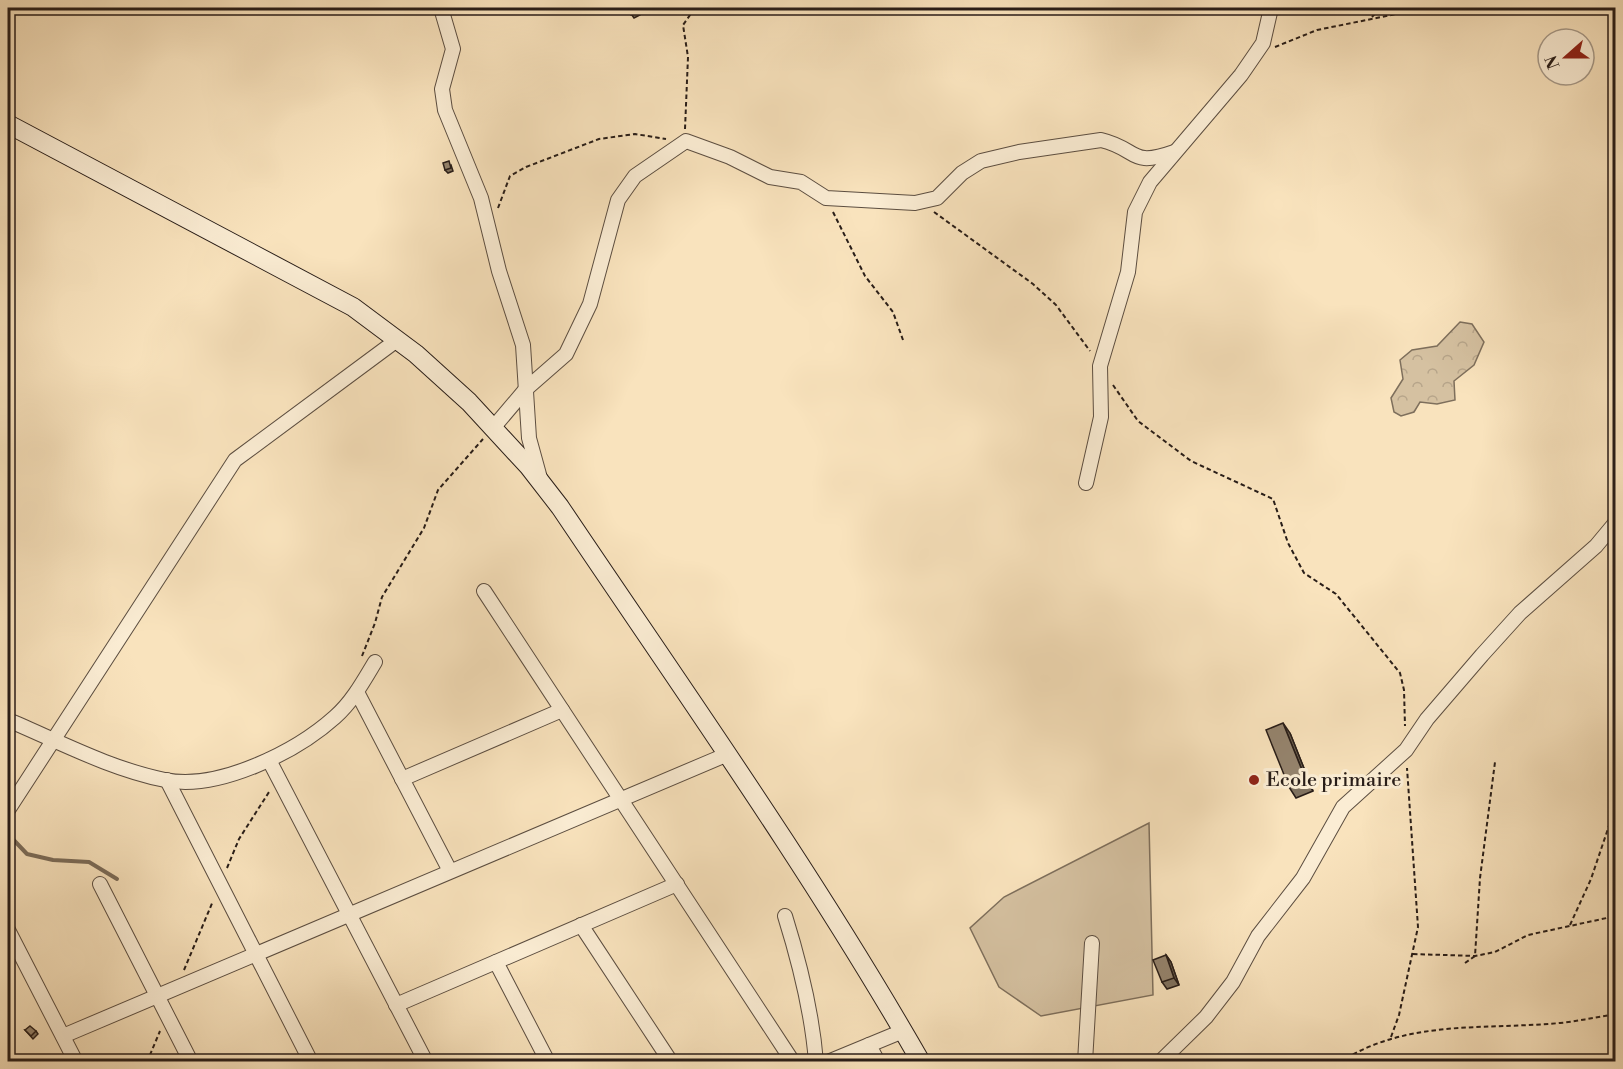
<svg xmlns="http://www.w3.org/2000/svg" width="1623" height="1069" viewBox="0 0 1623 1069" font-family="'Libre Bodoni',serif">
	<defs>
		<pattern id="forest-crowns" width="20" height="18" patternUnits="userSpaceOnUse" patternTransform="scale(1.5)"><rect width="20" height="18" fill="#d5c1a1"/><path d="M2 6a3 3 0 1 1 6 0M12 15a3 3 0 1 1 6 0" fill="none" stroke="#b7a58a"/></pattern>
	</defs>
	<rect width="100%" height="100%" fill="#f9e3bd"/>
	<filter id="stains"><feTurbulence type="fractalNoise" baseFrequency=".00333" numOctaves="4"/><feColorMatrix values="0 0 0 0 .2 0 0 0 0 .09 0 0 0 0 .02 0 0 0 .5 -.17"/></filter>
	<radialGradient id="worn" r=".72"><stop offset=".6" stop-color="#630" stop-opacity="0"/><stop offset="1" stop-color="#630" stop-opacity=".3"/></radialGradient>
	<!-- forest -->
	<polygon fill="url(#forest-crowns)" stroke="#7e6f5c" stroke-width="1.5" points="1460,322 1472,324 1484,342 1474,365 1454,381 1455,400 1437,404 1420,402 1414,412 1401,416 1394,412 1391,398 1403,379 1400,360 1412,350 1437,346"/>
	<!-- pitch -->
	<polygon fill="#d5c1a1" stroke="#7e6f5c" stroke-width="1.5" points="1149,823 1153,995 1041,1016 999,987 970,928 1004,897"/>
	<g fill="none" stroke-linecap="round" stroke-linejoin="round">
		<!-- stream -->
		<polyline stroke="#7b6c59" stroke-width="4" points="8,834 27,854 53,860 89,862 117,879"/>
		<!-- street casing -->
		<g stroke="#5c4e41" stroke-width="16">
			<g id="street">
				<polyline points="441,8 453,49 442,89 445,110 481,198 499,271 523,345 529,438 540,478"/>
				<path d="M 493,428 L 526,389 L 566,354 L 590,304 L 618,200 L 635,176 L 686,141 L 730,157 L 770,177 L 801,182 L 826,198 L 915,203 L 937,198 L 962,173 L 981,161 L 1019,152 L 1101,140 C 1139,149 1129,168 1174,152"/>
				<polyline points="1086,483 1101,417 1100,366 1128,272 1135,212 1150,182 1241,75 1263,43 1271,8"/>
				<polyline points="484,591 793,1062"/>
				<polyline points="357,692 450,871"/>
				<path d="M 8,720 C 58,741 110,769 165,780 C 218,791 296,752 335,717 C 352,702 363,682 375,662"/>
				<polyline points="269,760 426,1062"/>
				<polyline points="402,779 562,710"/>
				<polyline points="167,780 311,1062"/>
				<polyline points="8,810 235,460 397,340"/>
				<polyline points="100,884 191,1062"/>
				<path d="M 785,916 C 800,964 812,1011 816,1062"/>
				<polyline points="581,925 671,1062"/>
				<polyline points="8,930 76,1062"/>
				<polyline points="496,962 548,1062"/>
				<polyline points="396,1005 677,884"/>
				<polyline points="63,1036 728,754"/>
				<polyline points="869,1045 878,1062"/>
				<polyline points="828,1062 903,1031"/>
				<polyline points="1085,1062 1092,943"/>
				<polyline points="1160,1062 1206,1017 1233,982 1258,936 1303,878 1343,807 1406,750 1427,719 1482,655 1520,613 1596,546 1616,522"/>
			</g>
		</g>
		<!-- secondary casing -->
		<g stroke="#281d18" stroke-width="20">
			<path id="secondary" d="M 8,124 L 353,307 L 416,354 L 469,402 L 529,467 L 560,507 C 683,690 811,870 921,1062"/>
		</g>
		<!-- path -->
		<g stroke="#281d18" stroke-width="2" stroke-dasharray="4.5 3" stroke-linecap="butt">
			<polyline points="1372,17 1380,8"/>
			<polyline points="1275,47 1317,30 1426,8"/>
			<polyline points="685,129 688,57 683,25 695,8"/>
			<polyline points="498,208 510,176 526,167 599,139 635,134 666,139"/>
			<polyline points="833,212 865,276 893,312 903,340"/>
			<polyline points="934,212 1033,284 1056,305 1090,351"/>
			<polyline points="1113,385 1138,421 1191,461 1273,499 1288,543 1304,573 1336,594 1400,673 1404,690 1405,726"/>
			<polyline points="362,656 375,623 382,597 424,528 438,490 483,439"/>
			<polyline points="227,868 239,839 269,792"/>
			<polyline points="1570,925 1591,879 1616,805"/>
			<polyline points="1413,954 1475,956 1495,952 1528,935 1616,916"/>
			<polyline points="1465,963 1475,956 1480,878 1495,762"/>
			<polyline points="184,970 213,901"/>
			<polyline points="1391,1037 1399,1015 1418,927 1407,768"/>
			<polyline points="147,1062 160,1031"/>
			<path d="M 1340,1062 C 1407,1019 1484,1030 1560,1023 C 1579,1021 1597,1017 1616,1014"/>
		</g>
		<!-- street -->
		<use href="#street" stroke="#fbedd4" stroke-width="14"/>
		<!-- secondary -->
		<use href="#secondary" stroke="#fbedd4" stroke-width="18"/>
	</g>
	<!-- wall -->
	<g fill="#80725f" stroke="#281d18" stroke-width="1.5">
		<polygon points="627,8 636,8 640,15 634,18"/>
		<polygon points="451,165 453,171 448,173 445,170"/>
		<polygon points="1290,733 1313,791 1296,798 1289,787"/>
		<polygon points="1166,955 1171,962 1179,985 1167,989 1162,982"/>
		<polygon points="25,1030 36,1031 38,1034 33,1039"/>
	</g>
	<!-- shaded-wall -->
	<g fill="#685c4d" stroke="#281d18" stroke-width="1.5">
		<polygon points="1283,723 1290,733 1313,791 1306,780"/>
		<polygon points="1166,955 1171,962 1179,985 1174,978"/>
	</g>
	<!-- building -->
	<g fill="#95846e" stroke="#281d18" stroke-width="1.5">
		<polygon points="627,8 635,8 638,11 631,15"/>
		<polygon points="449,161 451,168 445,170 443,163"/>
		<polygon points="1283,723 1306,780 1289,787 1266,730"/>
		<polygon points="1166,955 1174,978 1162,982 1153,960"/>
		<polygon points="30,1026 36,1031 31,1036 25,1030"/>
	</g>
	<!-- markers -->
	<circle fill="#8f2418" stroke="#fbedd4" stroke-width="2" cx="1254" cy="780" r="6"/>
	<g text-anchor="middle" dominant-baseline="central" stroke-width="6" stroke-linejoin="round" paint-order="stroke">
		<!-- poi labels -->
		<g font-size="20" fill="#281d18" stroke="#fbedd4" text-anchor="start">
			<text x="1266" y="780">Ecole primaire</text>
		</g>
	</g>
	<!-- margin -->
	<rect width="1623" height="1069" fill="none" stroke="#f9e3bd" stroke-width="30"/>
	<rect x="9" y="9" width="1605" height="1051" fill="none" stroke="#281d18" stroke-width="3"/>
	<rect x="15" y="15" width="1593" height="1039" fill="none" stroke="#281d18" stroke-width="1.5"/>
	<!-- north arrow -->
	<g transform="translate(1566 57) rotate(249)"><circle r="28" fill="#fbedd4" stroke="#a79a89" stroke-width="1.5"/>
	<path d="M0-4.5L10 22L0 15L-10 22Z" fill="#8f2418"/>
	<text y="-9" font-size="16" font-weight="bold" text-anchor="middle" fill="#281d18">N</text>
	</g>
	<rect width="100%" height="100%" filter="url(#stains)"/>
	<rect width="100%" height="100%" fill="url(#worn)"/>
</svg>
